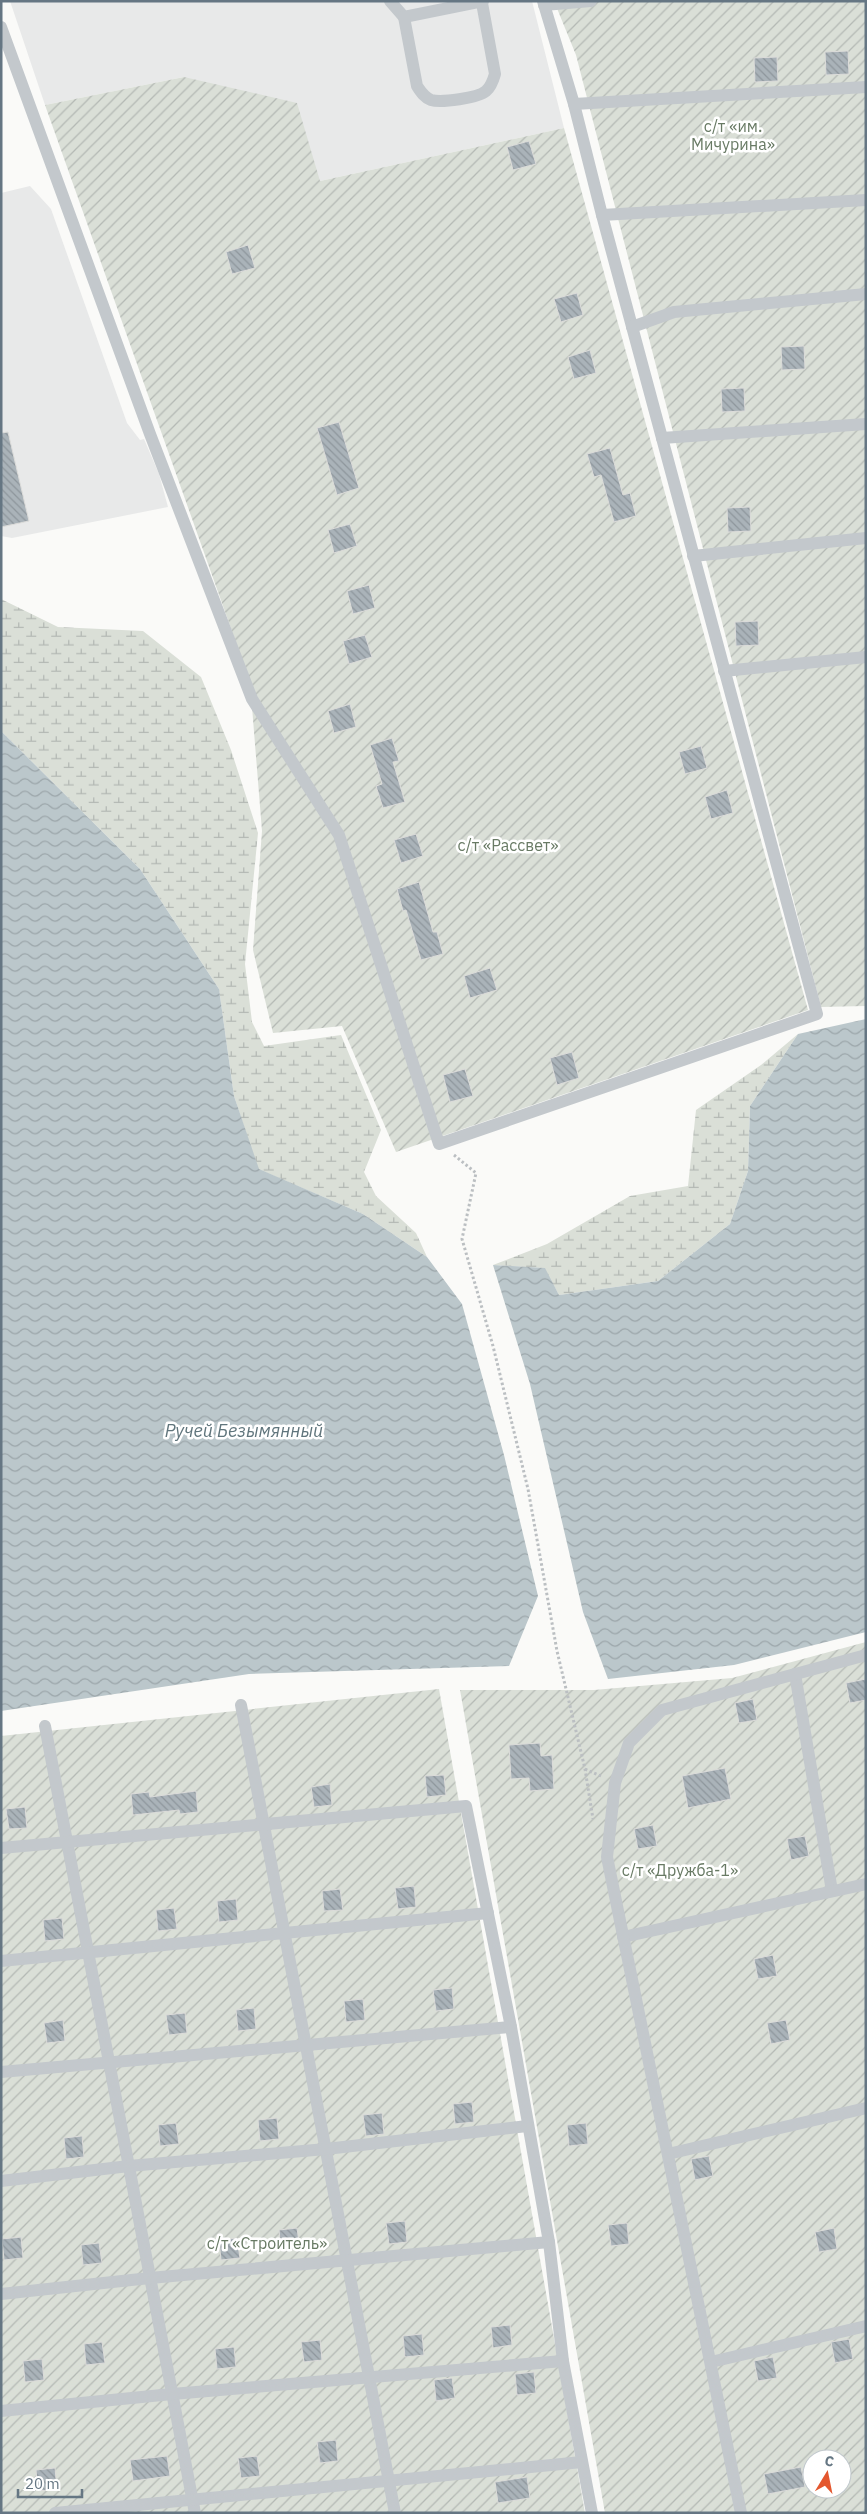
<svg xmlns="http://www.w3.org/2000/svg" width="867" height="2514" viewBox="0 0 867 2514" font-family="'IBM Plex Sans',sans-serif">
	<defs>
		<pattern id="wetland-marsh" width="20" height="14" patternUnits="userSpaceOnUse" patternTransform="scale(1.25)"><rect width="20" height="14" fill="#dadfd7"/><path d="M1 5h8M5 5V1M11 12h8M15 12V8" fill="none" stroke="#b4b9b4"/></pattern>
		<pattern id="garden-furrows" width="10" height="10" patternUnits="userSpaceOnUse" patternTransform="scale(1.25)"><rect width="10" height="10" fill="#dadfd7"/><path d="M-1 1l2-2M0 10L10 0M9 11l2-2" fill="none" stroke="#b4b9b4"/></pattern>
		<pattern id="water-waves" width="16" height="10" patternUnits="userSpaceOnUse" patternTransform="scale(1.25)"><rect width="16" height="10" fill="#bbc7cb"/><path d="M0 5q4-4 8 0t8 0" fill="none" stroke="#9ca6aa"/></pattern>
		<pattern id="building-back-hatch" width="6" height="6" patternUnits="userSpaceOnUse" patternTransform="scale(1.25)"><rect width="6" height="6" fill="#aab3b9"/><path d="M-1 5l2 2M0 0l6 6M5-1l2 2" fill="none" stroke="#8e969c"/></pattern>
	</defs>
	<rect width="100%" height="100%" fill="#fafaf8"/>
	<!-- built -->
	<g fill="#e8e9e9">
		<polygon points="10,1 532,1 564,128 320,181 184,77 45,105"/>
		<polygon points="30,186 51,209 127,423 140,440 144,439 159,474 168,507 12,538 1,536 1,193"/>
	</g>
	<!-- wetland -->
	<g fill="url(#wetland-marsh)">
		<polygon points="1,599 58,627 143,631 201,677 231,750 258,833 245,964 252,1022 264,1046 341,1035 381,1130 364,1172 376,1196 416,1233 427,1257 363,1214 258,1169 234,1096 219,989 140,869 1,731"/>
		<polygon points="798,1034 750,1106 748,1171 730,1224 658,1281 559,1295 544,1268 493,1265 547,1244 630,1196 688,1186 696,1110 761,1065"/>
	</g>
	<!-- garden -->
	<g fill="url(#garden-furrows)" fill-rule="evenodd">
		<polygon points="554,1 866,1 866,1006 821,1007 576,55"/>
		<polygon points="184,77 297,103 320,181 564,128 808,1010 396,1152 342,1026 273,1033 253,950 262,831 250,682 45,105"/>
		<path d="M 866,1642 L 866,2513 L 605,2513 L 460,1690 L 594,1690 L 732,1678 ZM 812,2459 L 842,2459 L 842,2489 L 812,2489 Z"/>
		<polygon points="439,1689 585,2513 1,2513 1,1736"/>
	</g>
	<!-- water -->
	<g fill="url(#water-waves)">
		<polygon points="1,731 140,869 219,989 234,1096 259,1169 363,1214 427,1257 462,1304 504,1455 538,1596 509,1666 249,1674 1,1711"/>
		<polygon points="866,1019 866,1632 734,1665 608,1679 583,1612 530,1384 493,1265 545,1268 559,1295 658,1281 730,1224 748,1171 750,1106 798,1034"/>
	</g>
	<!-- building -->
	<g fill="url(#building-back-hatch)" stroke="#dcdcda">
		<polygon points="848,51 849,74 826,75 825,52"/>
		<polygon points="777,57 778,81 755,82 754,58"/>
		<polygon points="529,141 536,164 513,170 507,147"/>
		<polygon points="248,245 255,268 232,274 226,252"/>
		<polygon points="577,293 583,315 561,322 554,299"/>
		<polygon points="804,346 805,369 782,370 781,347"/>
		<polygon points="590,350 596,373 574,379 568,357"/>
		<polygon points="744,388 745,411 722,412 721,389"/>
		<polygon points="339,422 359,488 337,495 317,428"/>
		<polygon points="8,432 29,521 1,527 1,433"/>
		<polygon points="610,448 623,495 630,493 636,516 614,522 601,475 594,477 587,454"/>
		<polygon points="750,507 751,531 728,532 727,508"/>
		<polygon points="350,524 357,546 334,553 328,530"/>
		<polygon points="369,585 375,608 353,614 347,591"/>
		<polygon points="758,621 759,645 736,646 735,622"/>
		<polygon points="365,635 372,657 349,664 343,641"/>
		<polygon points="350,704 356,727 334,733 328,711"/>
		<polygon points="392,738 399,761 393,762 405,802 383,808 376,786 382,784 370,745"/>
		<polygon points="701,746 707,768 685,774 679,752"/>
		<polygon points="727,790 733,813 711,819 705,797"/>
		<polygon points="416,834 423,856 401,863 394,840"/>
		<polygon points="419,882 433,932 437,932 443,954 421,960 406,910 403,911 397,889"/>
		<polygon points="490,968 497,990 470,998 464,976"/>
		<polygon points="572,1052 579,1078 557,1085 550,1058"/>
		<polygon points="465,1069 473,1096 450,1102 443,1075"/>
		<polygon points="866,1679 866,1700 850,1703 846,1683"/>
		<polygon points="753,1699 757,1720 739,1723 735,1703"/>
		<polygon points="540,1743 541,1756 552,1755 554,1789 530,1791 529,1778 511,1779 509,1745"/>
		<polygon points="725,1768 731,1799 688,1808 682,1776"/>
		<polygon points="444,1775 446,1795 427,1797 425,1776"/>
		<polygon points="330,1784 332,1805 314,1807 311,1787"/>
		<polygon points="196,1791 198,1812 180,1814 179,1810 133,1815 131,1794 149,1792 150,1797"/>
		<polygon points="25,1807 27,1828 9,1829 6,1809"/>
		<polygon points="653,1825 657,1846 638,1849 634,1829"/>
		<polygon points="805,1836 809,1856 791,1860 787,1839"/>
		<polygon points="414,1886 416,1907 398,1909 395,1888"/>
		<polygon points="340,1889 343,1910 324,1911 322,1891"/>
		<polygon points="236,1899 238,1920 219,1922 217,1901"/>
		<polygon points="174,1908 177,1929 158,1931 156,1910"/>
		<polygon points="62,1918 64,1939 45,1941 43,1920"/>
		<polygon points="773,1955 777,1976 758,1979 754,1959"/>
		<polygon points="452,1988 454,2009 436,2011 433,1990"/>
		<polygon points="363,1999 365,2020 346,2022 344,2001"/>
		<polygon points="254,2008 256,2029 238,2031 236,2010"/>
		<polygon points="185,2013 187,2033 169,2035 166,2015"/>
		<polygon points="63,2020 65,2041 47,2043 44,2023"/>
		<polygon points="786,2020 790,2040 771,2044 767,2023"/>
		<polygon points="472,2102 474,2122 455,2124 453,2104"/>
		<polygon points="382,2113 384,2134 366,2136 363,2115"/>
		<polygon points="277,2118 279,2139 260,2141 258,2120"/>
		<polygon points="176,2123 179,2144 160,2146 158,2125"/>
		<polygon points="586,2123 588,2144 569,2146 567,2125"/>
		<polygon points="82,2136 84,2157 66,2159 64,2138"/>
		<polygon points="709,2156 713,2176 695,2180 691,2159"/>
		<polygon points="405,2221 407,2242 389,2244 386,2223"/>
		<polygon points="627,2223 629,2244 611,2246 608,2225"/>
		<polygon points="297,2228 300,2249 281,2251 279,2230"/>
		<polygon points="834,2228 837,2249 819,2252 815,2232"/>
		<polygon points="21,2237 23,2258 4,2260 2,2239"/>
		<polygon points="237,2238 240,2258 221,2260 219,2240"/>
		<polygon points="99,2243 102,2263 83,2265 81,2245"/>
		<polygon points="510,2325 512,2345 493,2348 491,2327"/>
		<polygon points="422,2334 424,2355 405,2357 403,2336"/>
		<polygon points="849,2339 853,2359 835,2363 831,2342"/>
		<polygon points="320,2340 322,2360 304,2362 301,2342"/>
		<polygon points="102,2342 105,2363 86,2365 84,2344"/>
		<polygon points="234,2347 236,2367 217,2369 215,2349"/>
		<polygon points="773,2357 777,2378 758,2381 754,2361"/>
		<polygon points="42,2359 44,2380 25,2382 23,2361"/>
		<polygon points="534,2372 536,2393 517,2395 515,2374"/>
		<polygon points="452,2378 455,2398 436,2401 434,2380"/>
		<polygon points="336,2440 338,2461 320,2463 317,2442"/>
		<polygon points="167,2456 170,2476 133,2481 130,2460"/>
		<polygon points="257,2456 260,2476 241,2478 238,2458"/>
		<polygon points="801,2467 805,2487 768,2494 764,2474"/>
		<polygon points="55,2468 57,2489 38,2491 36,2470"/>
		<polygon points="527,2477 530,2498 498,2503 495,2482"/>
	</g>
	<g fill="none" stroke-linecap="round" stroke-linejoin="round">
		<!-- path -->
		<g stroke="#bbbfc2" stroke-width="3" stroke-dasharray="2.5 2.5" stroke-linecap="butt">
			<polyline points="454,1155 476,1173 462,1239 493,1346 528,1489 557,1651 585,1769 593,1819"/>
			<polyline points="585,1769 601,1776"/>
		</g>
		<!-- lane -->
		<g stroke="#c3c8cc" stroke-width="12">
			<polyline points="390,1 404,17 483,1"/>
			<polyline points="544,5 591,1"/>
			<path d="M 404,17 L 417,86 C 421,92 424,97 431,100 C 441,103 478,98 486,91 C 491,87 493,81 495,74 L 482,3"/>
			<polyline points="1,27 150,434 252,699 339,835 439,1144 817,1014 602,215 574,104 543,1"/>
			<polyline points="574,104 866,87"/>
			<polyline points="602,215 866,200"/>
			<polyline points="632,327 674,312 866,294"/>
			<polyline points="662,438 866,424"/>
			<polyline points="693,556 866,538"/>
			<polyline points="724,671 866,657"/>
			<polyline points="795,1674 832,1891"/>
			<polyline points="241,1705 395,2513"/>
			<polyline points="45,1726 195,2513"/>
			<polyline points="1,1848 466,1806 511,2027 549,2242 563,2361 592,2513"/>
			<polyline points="623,1937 866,1884"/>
			<polyline points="1,1961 488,1913"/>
			<polyline points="1,2072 511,2027"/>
			<polyline points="668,2154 866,2108"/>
			<polyline points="1,2181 129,2166 326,2149 527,2126"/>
			<polyline points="1,2294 150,2278 549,2242"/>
			<polyline points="711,2362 866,2326"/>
			<polyline points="1,2411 172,2394 563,2361"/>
			<polyline points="55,2513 582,2462"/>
			<polyline points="741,2513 607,1857 615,1783 629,1743 662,1710 866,1655"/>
		</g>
	</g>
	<g text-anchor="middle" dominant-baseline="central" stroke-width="5" stroke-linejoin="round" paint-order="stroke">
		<!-- park labels -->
		<g font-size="16" fill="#687a64" stroke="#fff">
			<text x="733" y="126">с/т «им.<tspan x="733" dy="18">Мичурина»</tspan></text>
			<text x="508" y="845">с/т «Рассвет»</text>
			<text x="680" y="1870">с/т «Дружба-1»</text>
			<text x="267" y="2243">с/т «Строитель»</text>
		</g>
		<!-- water labels -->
		<g font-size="18" font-style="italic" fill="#60757c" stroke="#fff">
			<text x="244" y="1430">Ручей Безымянный</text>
		</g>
	</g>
	<!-- border -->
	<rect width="867" height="2514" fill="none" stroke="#657683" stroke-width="5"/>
	<!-- north arrow -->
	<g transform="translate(827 2474) rotate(10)"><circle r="24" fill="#ffffff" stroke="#c1c8cd"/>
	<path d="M0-4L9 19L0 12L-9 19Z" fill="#e4572e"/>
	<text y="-8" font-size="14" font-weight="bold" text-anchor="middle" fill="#657683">С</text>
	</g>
	<!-- scale -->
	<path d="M18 2489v8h64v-8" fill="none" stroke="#657683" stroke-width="2.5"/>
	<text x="25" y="2489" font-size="15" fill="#657683" stroke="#ffffff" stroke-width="4" paint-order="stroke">20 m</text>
</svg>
